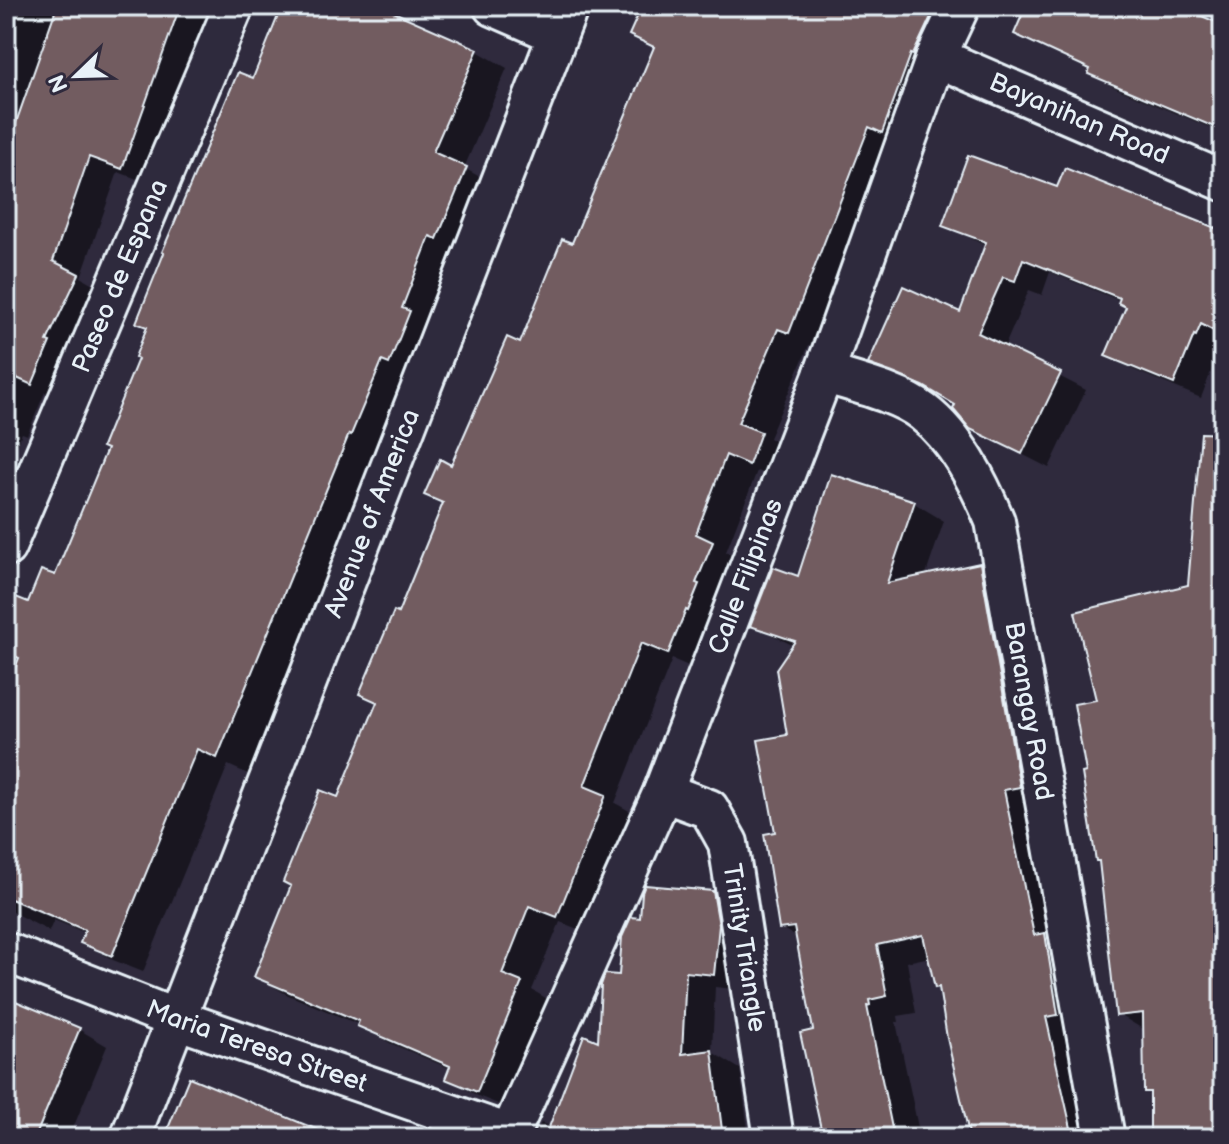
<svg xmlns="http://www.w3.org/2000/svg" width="1229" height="1144" viewBox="0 0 1229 1144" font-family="'Balsamiq Sans',sans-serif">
	<rect width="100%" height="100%" fill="#2f2a3d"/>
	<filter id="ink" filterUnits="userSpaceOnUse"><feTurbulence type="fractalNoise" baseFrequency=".0125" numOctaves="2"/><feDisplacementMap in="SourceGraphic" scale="16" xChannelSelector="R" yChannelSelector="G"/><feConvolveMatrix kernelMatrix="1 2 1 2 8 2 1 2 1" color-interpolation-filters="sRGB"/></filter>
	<g filter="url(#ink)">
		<!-- shadow -->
		<g fill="#0007">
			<polygon points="6,6 224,6 151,184 118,172 81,277 107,292 61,399 45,392 27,435 22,433 6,470"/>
			<polygon points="284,6 400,6 396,15 477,51 507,68 464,168 496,186 380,450 248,774 228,765 143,972 113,960 83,942 86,933 54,920 49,931 6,909 6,656 13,639 6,635 6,597 29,605 56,578"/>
			<polygon points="644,6 977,6 820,349 809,345 769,438 791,451 780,480 757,471 726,552 743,561 698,670 672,659 615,803 635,814 588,933 560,922 532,990 551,1001 508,1108 478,1096 447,1078 451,1069 390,1043 360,1025 286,994 256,976 339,800 379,703 362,693 399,615 444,504 427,494 452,467 521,345 573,245 656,48 631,34"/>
			<polygon points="1028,6 1183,6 1181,10 1223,27 1223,133 1118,89 1090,74 1091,71 1016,33"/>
			<polygon points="1058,190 1223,233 1223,349 1220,348 1201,398 1134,370 1107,355 1128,307 1121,301 1050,272 1042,295 1029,290 1004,348 1086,390 1049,468 971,428 957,404 948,398 897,378 871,363 961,315 986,246 945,225"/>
			<polygon points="1201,459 1223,461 1223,1128 1179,1123 1146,1091 1146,1031 1118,1014 1088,774 1099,701 1190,587"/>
			<polygon points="914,503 944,521 925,577 980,565 1010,583 1099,1138 972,1138 941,989 937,986 930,957 907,962 916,1013 898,1016 899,1022 896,1022 919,1132 930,1138 825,1138 815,1032 798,938 781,928 777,834 790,737 794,646 753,625 799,578"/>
			<polygon points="713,893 742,910 743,990 715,987 712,1052 740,1069 749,1138 534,1138 541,1123 552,1127 600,1044 641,920"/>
			<polygon points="6,999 80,1030 107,1046 69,1138 6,1138"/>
		</g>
		<!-- building -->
		<g fill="#725c60" stroke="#e8f1f8" stroke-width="2">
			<polygon points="57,6 180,6 122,169 89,157 53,261 79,274 47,341 50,342 32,385 6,373 6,151"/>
			<polygon points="282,6 380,6 478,49 433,152 467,167 437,239 430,236 402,308 410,311 389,364 382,361 351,435 349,434 217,758 197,749 112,956 80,943 85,930 6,897 6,690 19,658 6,652 6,593 28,602 41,570 55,575 107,449 102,447 138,359 135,357 147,327 136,323 164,253 162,252 238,72 253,78"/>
			<polygon points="642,6 936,6 913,55 911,54 882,133 869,127 789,333 778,329 738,423 761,432 749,465 726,455 696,534 713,542 696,583 699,584 688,611 686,610 668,654 641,643 584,786 606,795 557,917 529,906 502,974 522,982 477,1092 445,1079 450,1066 357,1026 359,1021 254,977 291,886 283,882 320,790 338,797 377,702 359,694 394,611 398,613 443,503 424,495 440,459 451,465 507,337 520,343 562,239 572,243 654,47 629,35"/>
			<polygon points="1026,6 1178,6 1223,25 1223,124 1216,121 1214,127 1088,74 1090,69 1014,34"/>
			<polygon points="968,155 1057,187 1065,168 1223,231 1223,336 1201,324 1196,336 1194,335 1174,384 1105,356 1126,307 1118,303 1120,298 1023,259 1015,281 1003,277 978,333 1061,373 1022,454 970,429 953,409 955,405 923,386 868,364 903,286 960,312 986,242 942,226"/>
			<polygon points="1201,433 1223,434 1222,1138 1150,1138 1150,1092 1144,1092 1143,1013 1116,1016 1099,861 1096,861 1082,773 1086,772 1074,704 1096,700 1075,612 1188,585"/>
			<polygon points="831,474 915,501 887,583 980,563 1020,787 1004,790 1034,935 1045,933 1058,1015 1046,1017 1071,1128 1027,1138 970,1138 947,1038 939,987 935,988 923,935 877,945 887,996 869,1000 870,1005 867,1006 894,1138 823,1138 800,1033 813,1030 794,927 779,929 764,834 775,832 758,740 787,735 776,669 795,641 750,626 773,567 798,576"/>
			<polygon points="645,885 713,891 719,925 714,975 686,972 682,1054 712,1050 723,1138 545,1138 584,1035 598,1041 601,985 605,974 619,975 622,937 631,917 640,918 642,893"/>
			<polygon points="6,997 80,1028 35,1138 6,1138"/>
			<polygon points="189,1077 335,1137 335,1138 164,1138"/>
		</g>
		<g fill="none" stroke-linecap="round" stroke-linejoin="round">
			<!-- street casing -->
			<g stroke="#e8f1f8" stroke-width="44">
				<g id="street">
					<polyline points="493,6 557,34"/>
					<path id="s1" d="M 936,57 L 1223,181"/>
					<path id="s2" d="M 824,373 C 854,383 899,393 923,412 C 957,438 979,483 995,521 L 1105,1138"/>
					<path id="s3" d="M 6,547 L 234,6"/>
					<path id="s4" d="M 663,792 L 709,809 L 728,843 L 774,1138"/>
					<path id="s5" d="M 6,952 L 176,1019 L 509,1134"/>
					<path id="s6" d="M 130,1138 L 569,6"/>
					<path id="s7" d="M 508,1138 L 663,792 L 824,373 L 936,57 L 960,6"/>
				</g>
			</g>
			<!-- street -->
			<use href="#street" stroke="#2f2a3d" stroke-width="38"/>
		</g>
	</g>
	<g text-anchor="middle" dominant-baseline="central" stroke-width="8" stroke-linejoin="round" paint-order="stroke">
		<!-- street labels -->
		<g font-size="26" fill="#e8f1f8" stroke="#2f2a3d">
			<text stroke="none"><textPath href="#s1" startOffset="156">Bayanihan Road</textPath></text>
			<text stroke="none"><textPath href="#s3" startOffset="294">Paseo de Espana</textPath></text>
			<text stroke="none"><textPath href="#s6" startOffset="670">Avenue of America</textPath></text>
			<text stroke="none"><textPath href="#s7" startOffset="610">Calle Filipinas</textPath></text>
			<text stroke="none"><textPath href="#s2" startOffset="432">Barangay Road</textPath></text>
			<text stroke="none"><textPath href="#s4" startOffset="194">Trinity Triangle</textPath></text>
			<text stroke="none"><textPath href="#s5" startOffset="268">Maria Teresa Street</textPath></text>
		</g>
	</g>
	<!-- margin -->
	<rect width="1229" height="1144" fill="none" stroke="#2f2a3d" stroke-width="32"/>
	<rect x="16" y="16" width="1197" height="1112" fill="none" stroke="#e8f1f8" stroke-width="3" filter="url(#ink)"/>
	<!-- north arrow -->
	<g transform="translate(76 76) rotate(247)" stroke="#2f2a3d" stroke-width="6" paint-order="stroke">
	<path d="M0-6L14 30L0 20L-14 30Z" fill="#e8f1f8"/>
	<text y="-12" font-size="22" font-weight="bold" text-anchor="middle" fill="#e8f1f8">N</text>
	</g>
</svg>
